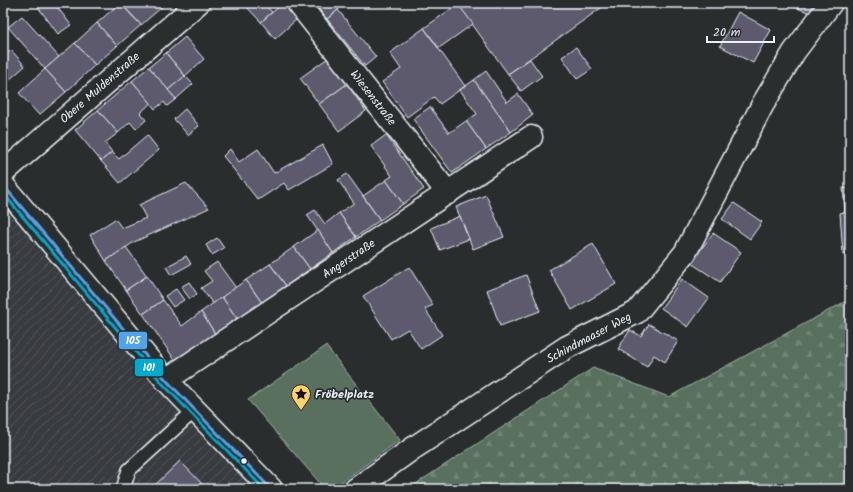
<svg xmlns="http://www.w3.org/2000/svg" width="853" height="492" viewBox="0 0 853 492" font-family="Kalam,sans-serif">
	<defs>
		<pattern id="industrial-furrows" width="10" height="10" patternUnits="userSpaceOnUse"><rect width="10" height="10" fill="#393a41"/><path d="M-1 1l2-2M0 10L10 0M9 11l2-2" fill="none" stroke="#56575d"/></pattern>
		<pattern id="forest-firs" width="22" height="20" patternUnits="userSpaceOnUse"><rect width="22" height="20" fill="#58705d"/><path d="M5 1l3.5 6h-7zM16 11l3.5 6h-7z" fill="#708575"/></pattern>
	</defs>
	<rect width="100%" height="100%" fill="#2a2d2e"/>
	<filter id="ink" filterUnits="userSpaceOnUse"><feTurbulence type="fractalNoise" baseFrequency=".025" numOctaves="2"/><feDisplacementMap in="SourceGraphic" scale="8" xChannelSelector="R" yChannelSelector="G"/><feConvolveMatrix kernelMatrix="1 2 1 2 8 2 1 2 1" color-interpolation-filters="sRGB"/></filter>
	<g filter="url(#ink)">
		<!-- industrial -->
		<polygon fill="url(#industrial-furrows)" points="3,185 263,489 3,489"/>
		<!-- green -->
		<polygon fill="#58705d" stroke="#a0b0aa" points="326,346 400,440 332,489 325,489 248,400"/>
		<!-- forest -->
		<polygon fill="url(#forest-firs)" stroke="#a0b0aa" points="850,299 850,489 408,489 593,368 669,397"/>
		<!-- building -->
		<g fill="#5b5a6c" stroke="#e8f1f8">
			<polygon points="43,3 54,3 71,25 58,34 38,7"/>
			<polygon points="120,3 141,25 117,46 97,23"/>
			<polygon points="121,3 159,3 162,7 141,25"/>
			<polygon points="243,3 269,3 266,6 272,12 261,22"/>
			<polygon points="283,3 297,19 275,39 261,22"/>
			<polygon points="314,3 344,3 345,4 327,19"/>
			<polygon points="457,3 608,3 508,74"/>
			<polygon points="783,3 814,3 811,13"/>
			<polygon points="458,4 473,24 439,48 424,28"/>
			<polygon points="338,10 376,57 365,66 327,19"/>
			<polygon points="738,12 771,30 753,63 720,46"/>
			<polygon points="22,16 59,57 45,69 8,27"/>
			<polygon points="97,23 117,46 95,65 75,43"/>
			<polygon points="424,28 465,86 440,104 434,97 407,117 382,82 401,69 390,53"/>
			<polygon points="185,37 204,59 185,76 166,53"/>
			<polygon points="75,43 95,65 66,92 45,69"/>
			<polygon points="576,47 592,69 577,79 562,57"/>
			<polygon points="11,50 25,66 9,80 3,74 3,57"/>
			<polygon points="166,53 185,76 168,90 149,67"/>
			<polygon points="328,58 347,84 319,104 300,78"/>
			<polygon points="530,59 542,76 521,91 508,74"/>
			<polygon points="149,67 176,99 167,106 164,102 155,109 132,81"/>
			<polygon points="45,69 66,92 39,115 19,93"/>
			<polygon points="486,71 507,102 518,94 533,115 511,132 474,80"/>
			<polygon points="185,76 193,84 176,99 168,90"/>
			<polygon points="474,80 511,132 486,149 466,121 477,114 460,90"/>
			<polygon points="132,81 151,103 140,113 146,120 136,129 130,122 118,133 98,110"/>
			<polygon points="347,84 366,111 339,131 319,104"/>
			<polygon points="430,107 449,133 466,121 486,149 452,173 413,119"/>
			<polygon points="185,109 199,126 188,135 174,119"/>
			<polygon points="98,110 118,133 105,143 112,152 101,161 75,130"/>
			<polygon points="147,135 159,150 120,183 101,161 112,152 119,159"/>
			<polygon points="386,135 424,189 403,204 386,180 392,176 371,146"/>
			<polygon points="323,145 333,164 289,190 284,183 258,200 223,156 230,149 239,162 258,149 274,173"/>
			<polygon points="347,174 380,220 356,237 339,213 354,203 338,180"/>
			<polygon points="386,180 403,204 380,220 363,196"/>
			<polygon points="186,183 209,208 134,242 106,261 90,235 115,219 122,228 146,218 139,205"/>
			<polygon points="843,188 850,188 850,271 849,255 843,255 840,213 845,212"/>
			<polygon points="486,195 504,237 473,249 456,207"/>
			<polygon points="734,203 762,222 750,239 722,219"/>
			<polygon points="315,210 325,224 339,213 356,237 333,253 307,215"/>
			<polygon points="460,216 469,239 440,250 431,228"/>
			<polygon points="318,230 333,253 310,269 294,247"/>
			<polygon points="713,233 741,252 720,282 691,263"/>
			<polygon points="217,238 224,248 212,255 206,245"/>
			<polygon points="593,244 616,284 572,310 549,270"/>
			<polygon points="126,247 147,276 126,290 106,261"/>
			<polygon points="294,247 310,269 286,286 270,264"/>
			<polygon points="186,256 191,264 171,275 166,267"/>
			<polygon points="217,262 236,288 213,304 201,288 212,281 204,271"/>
			<polygon points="270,264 286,286 262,303 246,280"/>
			<polygon points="409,267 433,305 425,309 442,335 421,349 408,329 391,339 363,296"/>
			<polygon points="526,275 540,311 500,326 487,290"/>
			<polygon points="147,276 163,300 143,314 126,290"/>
			<polygon points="682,279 709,298 688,327 661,308"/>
			<polygon points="246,280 262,303 238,320 222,297"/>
			<polygon points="189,282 197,294 190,299 181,287"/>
			<polygon points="176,289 184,300 173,307 165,296"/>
			<polygon points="222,297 238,320 216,335 201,312"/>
			<polygon points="163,300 182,326 201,312 216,335 177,363 143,314"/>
			<polygon points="649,324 678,341 665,362 654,355 647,367 618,349 630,330 641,336"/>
			<polygon points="180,461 207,489 151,489"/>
		</g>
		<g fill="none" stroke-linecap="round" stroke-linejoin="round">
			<!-- lane casing -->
			<g stroke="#e8f1f8" stroke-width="16">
				<polyline id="lane" points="123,489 129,470 195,410"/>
			</g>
			<!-- street casing -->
			<g stroke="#e8f1f8" stroke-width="25">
				<g id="street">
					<polyline points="298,3 448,193"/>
					<polyline points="3,173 198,3"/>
					<polyline points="166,380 531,137"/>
					<polyline points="356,489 412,449 567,347 637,312 685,253 763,104 794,52 831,3"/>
				</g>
			</g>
			<!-- secondary casing -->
			<g stroke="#e8f1f8" stroke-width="25">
				<polyline id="secondary" points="3,185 166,380 271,489"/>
			</g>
			<!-- lane -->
			<use href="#lane" stroke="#2a2d2e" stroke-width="13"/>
			<!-- street -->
			<use href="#street" stroke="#2a2d2e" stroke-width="22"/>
			<!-- secondary -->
			<use href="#secondary" stroke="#2a2d2e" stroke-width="22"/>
			<!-- bus-1 casing -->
			<g stroke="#2a2d2e" stroke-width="6">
				<polyline id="bus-1" points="3,185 166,380 271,489"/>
			</g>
			<!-- bus-2 casing -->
			<g stroke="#2a2d2e" stroke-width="6">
				<polyline id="bus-2" points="3,193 162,383 264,489"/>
			</g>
			<!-- bus-1 -->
			<use href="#bus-1" stroke="#53a3e8" stroke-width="3"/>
			<!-- bus-2 -->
			<use href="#bus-2" stroke="#00a9ce" stroke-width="3"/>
		</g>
	</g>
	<!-- icons -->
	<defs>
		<g id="sight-pin" transform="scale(1)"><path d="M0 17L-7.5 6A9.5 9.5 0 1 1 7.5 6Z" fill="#ffd166" stroke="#2a2d2e"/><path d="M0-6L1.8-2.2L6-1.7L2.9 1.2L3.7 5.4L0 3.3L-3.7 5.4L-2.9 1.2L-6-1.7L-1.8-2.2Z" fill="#111"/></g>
	</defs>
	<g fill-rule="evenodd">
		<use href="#sight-pin" x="301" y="394"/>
	</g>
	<!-- markers -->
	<circle fill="#e8f1f8" stroke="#2a2d2e" stroke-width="1.5" cx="244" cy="461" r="3.5"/>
	<g text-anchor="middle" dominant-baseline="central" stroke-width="3.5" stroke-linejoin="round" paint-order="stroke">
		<!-- street labels -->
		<g font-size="12" fill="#e8f1f8" stroke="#2a2d2e">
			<text transform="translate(100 88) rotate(-41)">Obere Muldenstraße</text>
			<text transform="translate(373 98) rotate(52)">Wiesenstraße</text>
			<text transform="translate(349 259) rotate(-34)">Angerstraße</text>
			<text transform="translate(589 338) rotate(-28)">Schindmaaser Weg</text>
		</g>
		<!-- poi labels -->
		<g font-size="12" font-weight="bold" fill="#e8f1f8" stroke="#2a2d2e" text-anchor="start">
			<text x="315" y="394">Fröbelplatz</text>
		</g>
	</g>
	<g stroke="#2a2d2e" stroke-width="1.5">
		<rect x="118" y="331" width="30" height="19" rx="4" fill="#53a3e8"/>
		<rect x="134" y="358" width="30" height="19" rx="4" fill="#00a9ce"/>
	</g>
	<g font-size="11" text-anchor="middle" font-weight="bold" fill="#fff">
		<text x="133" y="344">105</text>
		<text x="149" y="371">101</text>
	</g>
	<!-- margin -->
	<rect width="853" height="492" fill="none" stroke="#2a2d2e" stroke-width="16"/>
	<rect x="8" y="8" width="837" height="476" fill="none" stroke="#e8f1f8" stroke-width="1.5" filter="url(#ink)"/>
	<!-- scale -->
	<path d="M707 36v6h67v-6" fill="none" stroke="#e8f1f8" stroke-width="2"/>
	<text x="713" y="36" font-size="12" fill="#e8f1f8" stroke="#2a2d2e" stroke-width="3" paint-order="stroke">20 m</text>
</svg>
